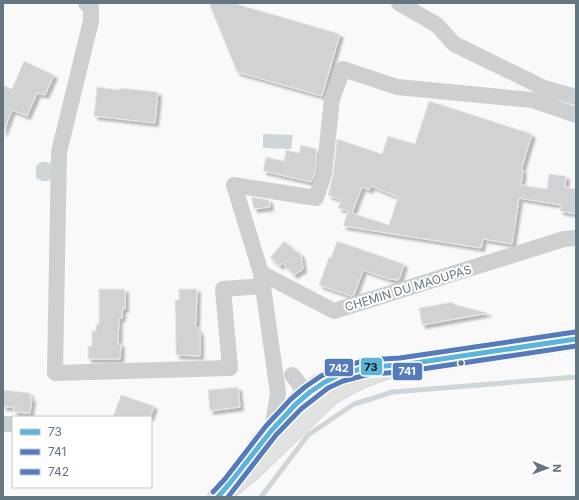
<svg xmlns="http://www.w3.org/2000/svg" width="579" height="500" viewBox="0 0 579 500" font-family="Inter,sans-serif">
	<defs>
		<filter id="shadow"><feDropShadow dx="3.5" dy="3.5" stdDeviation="1" flood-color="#0004"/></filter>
	</defs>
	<rect width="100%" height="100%" fill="#f9f9f9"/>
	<!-- water -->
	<g fill="#ced6d9">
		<polygon points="263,134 293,135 291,149 263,148"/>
		<path d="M 41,162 L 47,162 L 51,164 C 52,168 52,172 52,175 C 51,184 41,182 36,178 L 36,166 Z"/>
	</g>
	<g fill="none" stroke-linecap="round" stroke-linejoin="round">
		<!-- stream -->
		<polyline stroke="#ced6d9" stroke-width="5" points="261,497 308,435 354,404 393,392 576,377"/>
	</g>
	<!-- building -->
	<g fill="#d0d2d3" stroke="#e8e8e8" fill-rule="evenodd" filter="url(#shadow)">
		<polygon points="209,3 233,3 340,34 322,96 237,72"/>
		<polygon points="24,61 54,75 45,95 37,93 27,116 12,110 3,133 3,85 12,89"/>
		<polygon points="97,87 120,90 120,88 158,92 155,123 94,116"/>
		<path d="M 429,101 L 532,134 L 521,170 L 523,170 L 521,185 L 547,189 L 549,174 L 566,176 L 565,187 L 576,189 L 576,214 L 560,211 L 561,205 L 519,198 L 512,244 L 483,239 L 481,248 L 343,226 L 348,211 L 338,208 L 341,200 L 328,195 L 333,175 L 337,139 L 382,154 L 388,136 L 415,144 ZM 371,186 L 398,197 L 389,225 L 352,213 L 362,187 L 369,190 Z"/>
		<polygon points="301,145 317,149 315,172 311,182 263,171 266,157 284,161 286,150 299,153"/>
		<polygon points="251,197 269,200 270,207 254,209"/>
		<polygon points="284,241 301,255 303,269 294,275 282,263 280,266 270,258"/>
		<polygon points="337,241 404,264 399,280 389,279 363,270 354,295 351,296 319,285 329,257 331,258"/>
		<polygon points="99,289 125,289 125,309 122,309 122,318 119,318 118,344 121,344 120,359 88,359 88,346 92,346 92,331 96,331 96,325 99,324"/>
		<polygon points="179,289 197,289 196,323 194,323 200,333 200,356 176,355 175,300 179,300"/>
		<polygon points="453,302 453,304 488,313 422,325 419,308"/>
		<polygon points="238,387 240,407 210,411 208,390"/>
		<polygon points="3,390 30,393 30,398 32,398 30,413 14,412 14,407 3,407"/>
		<polygon points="121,395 154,406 150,417 113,417"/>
	</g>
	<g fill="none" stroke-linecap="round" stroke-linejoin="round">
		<!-- major casing -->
		<g stroke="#d5d6d7" stroke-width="22">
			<g id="major">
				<path d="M 255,451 C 273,428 293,403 317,386 C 328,379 340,375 351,371"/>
				<path d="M 218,497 L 247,474 L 330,395 C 352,380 375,371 401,365 L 576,339"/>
			</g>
		</g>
		<!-- minor -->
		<g stroke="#cecfd0" stroke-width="16">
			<polyline points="86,3 91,7 91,21 59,152 55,373 230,368 223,289 263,286"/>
			<polyline points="399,3 437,25 454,44 544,88 576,97"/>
			<polyline points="261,273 234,185 316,198 324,174 332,99 343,69 397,87 532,100 576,115"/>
			<path d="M 292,375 C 300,383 307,396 300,407"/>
			<polyline points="3,424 10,424"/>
			<polyline points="272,430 278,393 261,273 334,311 564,239 576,238"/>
		</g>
		<!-- major -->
		<use href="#major" stroke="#e1e2e2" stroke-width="20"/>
		<!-- bus-1 casing -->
		<g stroke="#fff" stroke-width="8">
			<polyline id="bus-1" points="218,497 230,483 271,431 296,404 310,392 325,382 341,374 369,367 401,365 576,339"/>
		</g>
		<!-- bus-2 casing -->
		<g stroke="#fff" stroke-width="8">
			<polyline id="bus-2" points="228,497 276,435 301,409 328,388 343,381 370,374 402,372 576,346"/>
		</g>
		<!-- bus-3 casing -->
		<g stroke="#fff" stroke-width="8">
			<polyline id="bus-3" points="213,492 225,479 266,426 291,399 305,387 321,376 338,368 367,360 400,358 575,332"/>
		</g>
		<!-- bus-1 -->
		<use href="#bus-1" stroke="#5db4db" stroke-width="5"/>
		<!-- bus-2 -->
		<use href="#bus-2" stroke="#567bbd" stroke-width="5"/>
		<!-- bus-3 -->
		<use href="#bus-3" stroke="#567bbd" stroke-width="5"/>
	</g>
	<!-- markers -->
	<circle fill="#657683" stroke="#fff" stroke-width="1.5" cx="461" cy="363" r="3.5"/>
	<g text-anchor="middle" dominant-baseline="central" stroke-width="4" stroke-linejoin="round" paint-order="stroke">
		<!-- street labels -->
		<g font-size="12" fill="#657683" stroke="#fff">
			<text transform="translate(408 288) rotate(-17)">CHEMIN DU MAOUPAS</text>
		</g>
	</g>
	<g stroke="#fff" stroke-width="1.5">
		<rect x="360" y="357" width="23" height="19" rx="4" fill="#5db4db"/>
		<rect x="324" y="358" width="30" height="19" rx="4" fill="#567bbd"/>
		<rect x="392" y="362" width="31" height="19" rx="4" fill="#567bbd"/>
	</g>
	<g font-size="11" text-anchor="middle" font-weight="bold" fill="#fff">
		<text x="339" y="372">742</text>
		<text x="407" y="375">741</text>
	</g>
	<g font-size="11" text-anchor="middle" font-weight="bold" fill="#111">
		<text x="371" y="371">73</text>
	</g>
	<!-- border -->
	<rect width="579" height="500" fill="none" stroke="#657683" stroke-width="8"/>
	<!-- legend -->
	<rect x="12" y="416" width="140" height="72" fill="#ffffff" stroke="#c1c8cd"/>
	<rect x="20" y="429" width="20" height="6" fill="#5db4db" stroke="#c1c8cd"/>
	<text x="48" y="436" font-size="12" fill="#657683">73</text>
	<rect x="20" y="449" width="20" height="6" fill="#567bbd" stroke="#c1c8cd"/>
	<text x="48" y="456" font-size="12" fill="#657683">741</text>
	<rect x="20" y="469" width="20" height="6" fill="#567bbd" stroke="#c1c8cd"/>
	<text x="48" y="476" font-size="12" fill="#657683">742</text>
	<!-- north arrow -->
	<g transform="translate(547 468) rotate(91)" stroke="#ffffff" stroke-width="3" paint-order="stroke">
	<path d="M0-3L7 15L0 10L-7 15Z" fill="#657683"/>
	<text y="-6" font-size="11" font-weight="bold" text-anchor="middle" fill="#657683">N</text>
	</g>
</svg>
